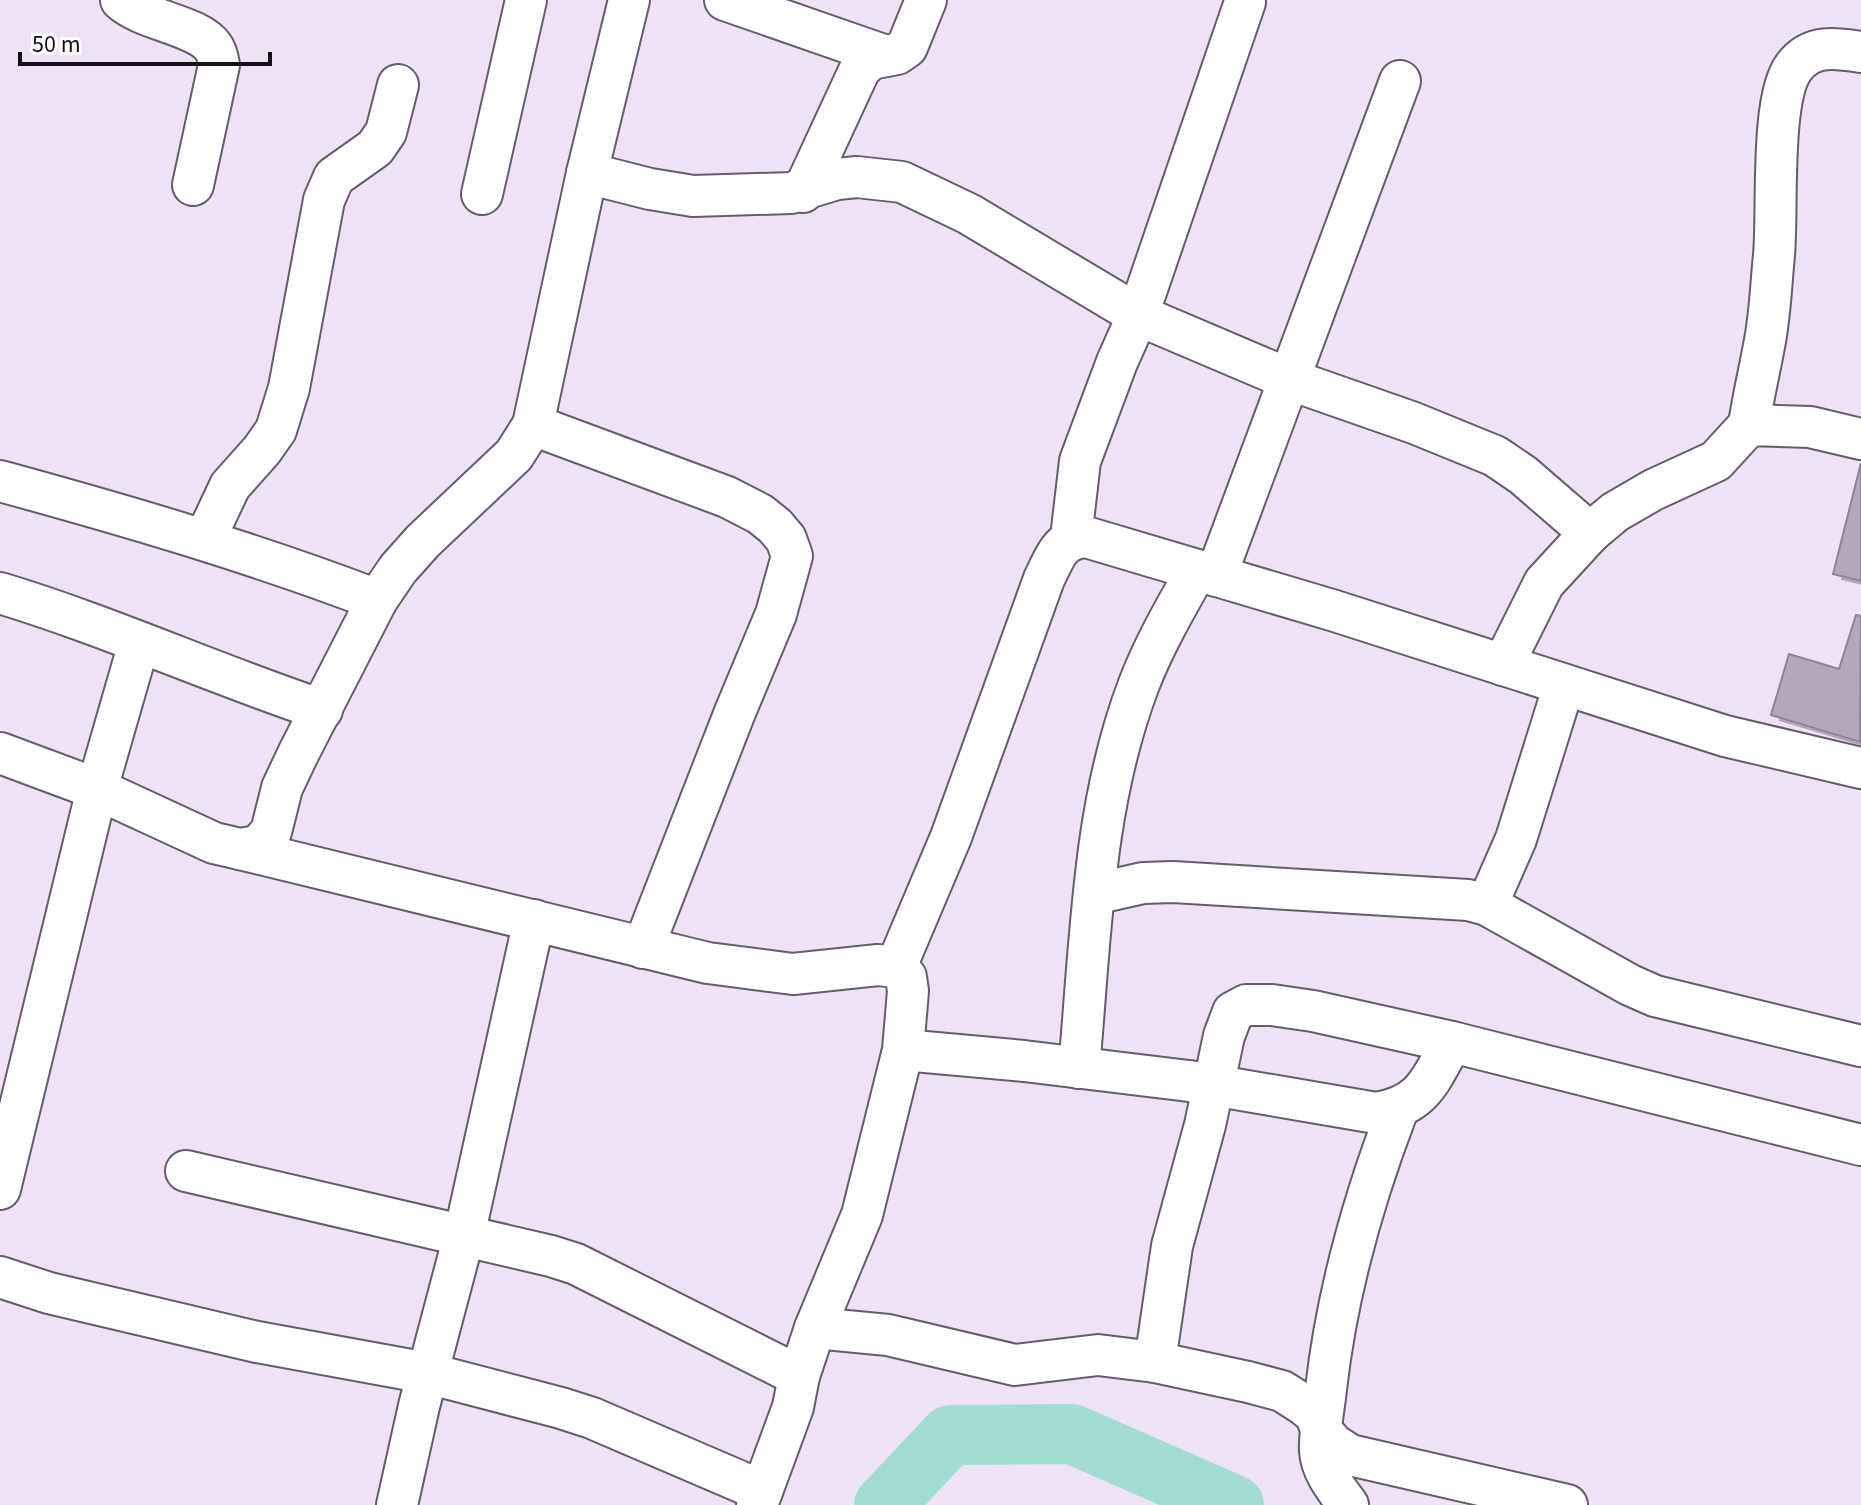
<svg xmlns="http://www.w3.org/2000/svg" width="1861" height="1505" viewBox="0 0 1861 1505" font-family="'Source Sans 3',sans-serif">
	<defs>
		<filter id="shadow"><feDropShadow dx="9" dy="5" stdDeviation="0" flood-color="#0004"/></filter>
	</defs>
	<rect width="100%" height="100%" fill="#ede3f5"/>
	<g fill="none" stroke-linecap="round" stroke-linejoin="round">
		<!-- river -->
		<polyline stroke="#a3ddd2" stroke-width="60" points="884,1505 950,1435 1072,1434 1234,1505"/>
	</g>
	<!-- building -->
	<g fill="#b2a8b9" stroke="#8d8495" stroke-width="2" filter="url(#shadow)">
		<polygon points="1861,463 1861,581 1833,574"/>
		<polygon points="1856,615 1861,616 1860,742 1771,715 1789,654 1839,669"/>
	</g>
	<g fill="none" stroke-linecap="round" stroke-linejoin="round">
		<!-- minor casing -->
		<g stroke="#655c6c" stroke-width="44">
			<g id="minor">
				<path d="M 121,0 C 144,21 198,25 213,47 C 217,52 218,59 219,65 L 193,185"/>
				<polyline points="725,0 886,56"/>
				<polyline points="587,173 650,189 693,196 791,193 837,179 857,177 902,182 969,214 1138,315 1291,380 1414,423 1495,456 1523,475 1590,533"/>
				<polyline points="803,192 860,69 871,59 897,54 907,47 926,0"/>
				<polyline points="482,194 526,0"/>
				<polyline points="533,425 727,497 760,514 775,526 786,539 792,556 776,614 735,712 643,948"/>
				<path d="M 1749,425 C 1753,398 1759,373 1764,346 C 1770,317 1771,285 1774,255 C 1778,211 1770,98 1794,67 C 1811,44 1836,48 1861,52"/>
				<path d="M 0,481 C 128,516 254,553 377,600"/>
				<polyline points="1071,538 1080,461 1117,362 1138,315 1245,2"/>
				<polyline points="205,539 230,486 262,450 276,430 289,388 324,200 334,177 375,148 386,132 398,85"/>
				<polyline points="1216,576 1400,81"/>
				<path d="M 0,593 C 109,626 214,674 322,710"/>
				<polyline points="1503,665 1544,583 1590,533 1615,512 1653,490 1716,461 1749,425 1810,427 1861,439"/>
				<polyline points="0,753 97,789 214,843 240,849 258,846 271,832 282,788 298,754 377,600 398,569 423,541 514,455 533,425 587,173 629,0"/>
				<polyline points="240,849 708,963 793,974 878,965 896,967 906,977 908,991 903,1050 862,1215 815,1328 799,1376 793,1407 757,1505"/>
				<polyline points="1094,894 1143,883 1173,882 1468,900 1487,905 1630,985 1655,996 1861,1046"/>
				<polyline points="1487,905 1516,839 1564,685"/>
				<path d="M 896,967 L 951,837 L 1044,579 C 1055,557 1059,539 1086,537 L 1335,611 L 1725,736 L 1861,768"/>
				<path d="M 903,1050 L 1024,1061 L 1189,1081 L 1376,1113 C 1424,1105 1430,1080 1452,1042"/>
				<path d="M 1079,1068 C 1091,939 1092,807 1139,684 C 1154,645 1176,607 1197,570"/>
				<polyline points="186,1171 551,1256 576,1264 799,1376"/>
				<polyline points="0,1189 97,789 139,643"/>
				<polyline points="0,1277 49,1293 257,1342 427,1373 561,1408 592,1418 762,1491"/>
				<polyline points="815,1328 888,1335 1015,1365 1098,1355 1155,1362 1248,1382 1282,1391 1304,1405 1315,1414 1322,1431 1333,1444 1350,1455 1567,1505"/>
				<polyline points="1155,1362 1172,1246 1205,1125 1224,1036 1233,1012 1246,1005 1272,1005 1313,1011 1452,1042 1861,1145"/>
				<polyline points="397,1505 419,1406 464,1236 534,920"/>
				<path d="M 1348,1505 C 1337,1490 1321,1471 1320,1451 C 1319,1431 1324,1409 1326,1389 C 1337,1292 1363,1200 1398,1109"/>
			</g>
		</g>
		<!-- minor -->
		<use href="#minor" stroke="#fff" stroke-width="40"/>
	</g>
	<!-- scale -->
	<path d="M20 52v12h250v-12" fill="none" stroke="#131016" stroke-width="4"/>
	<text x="32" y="52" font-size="24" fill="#131016" stroke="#ffffff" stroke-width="6" paint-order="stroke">50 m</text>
</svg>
